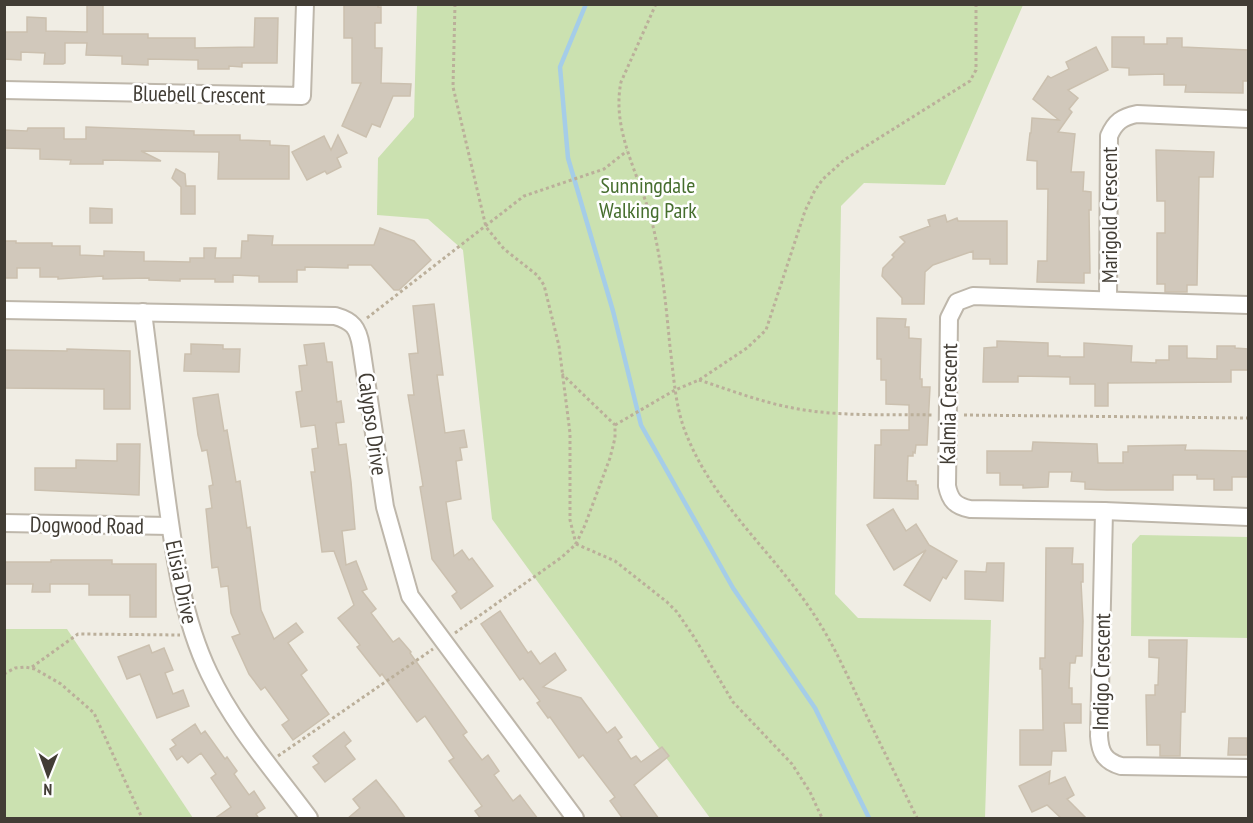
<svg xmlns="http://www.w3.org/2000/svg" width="1253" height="823" viewBox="0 0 1253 823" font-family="'PT Sans Narrow',sans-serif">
	<rect width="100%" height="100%" fill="#f0ede4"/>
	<!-- green -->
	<g fill="#cbe1b0">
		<polygon points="417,5 1023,5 945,185 864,183 841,206 835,594 858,618 991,620 985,818 710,818 492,519 463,250 428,219 377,215 378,158 414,117"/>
		<polygon points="1140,535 1248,537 1248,638 1131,636 1132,544"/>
		<polygon points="5,629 67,629 193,818 5,818"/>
	</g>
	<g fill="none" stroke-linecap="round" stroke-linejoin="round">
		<!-- stream -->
		<polyline stroke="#a5cde8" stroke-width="4.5" points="586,4 560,67 568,158 613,311 641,425 733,588 815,708 869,818"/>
	</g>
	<!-- building -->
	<g fill="#d1c8bb" stroke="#cbc0af" stroke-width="1.5">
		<polygon points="87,4 103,4 103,34 148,34 148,38 195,38 195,48 254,47 255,18 278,18 277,63 242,63 242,67 229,66 229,69 198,69 198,60 148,59 148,65 122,64 122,56 86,55 87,43 65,43 65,63 63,64 44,64 45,53 21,52 21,60 4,59 4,32 27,32 27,17 46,18 46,31 87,32"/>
		<polygon points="344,4 378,4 378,7 381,7 381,23 375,23 375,48 382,48 381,83 411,84 410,96 393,96 380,127 372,124 366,137 342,126 361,83 352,83 352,38 344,38"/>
		<polygon points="1112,37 1144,37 1144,44 1167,44 1167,38 1182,38 1182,47 1248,50 1248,81 1243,81 1243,93 1185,92 1186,85 1164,85 1164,74 1129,75 1129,68 1112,67"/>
		<polygon points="1096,47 1108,70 1068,90 1078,98 1069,109 1072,112 1058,132 1075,134 1071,172 1084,172 1083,191 1091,192 1091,210 1089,210 1090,273 1084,273 1084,283 1037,282 1038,261 1047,261 1048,189 1037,189 1037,161 1027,160 1030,133 1031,133 1032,118 1059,120 1033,99 1048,76 1051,78 1069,69 1066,62"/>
		<polygon points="86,127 194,131 194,135 240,135 240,140 270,141 270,145 289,146 289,179 218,179 219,152 141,151 161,161 103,160 103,164 70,164 71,160 40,159 40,149 4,148 4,130 27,131 28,128 64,128 64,139 86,139"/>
		<polygon points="338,135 347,153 337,158 341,167 327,174 325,171 307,180 292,152 324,136 331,150"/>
		<polygon points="1156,150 1214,152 1213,177 1199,177 1197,285 1187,285 1187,292 1165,292 1165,284 1157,284 1157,233 1165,233 1165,201 1157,201"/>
		<polygon points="176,169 185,174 186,186 195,186 195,214 181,214 181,187 172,178"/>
		<polygon points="90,208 112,209 112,223 90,223"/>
		<polygon points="945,215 947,222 957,218 958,221 1007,221 1007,264 990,264 990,259 973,259 973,251 933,265 925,272 924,304 902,304 902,298 882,276 883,268 894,257 892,255 905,242 900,237 930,226 928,220"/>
		<polygon points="380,228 414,241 431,260 399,290 394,290 371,265 348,265 348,268 305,267 305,270 297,270 297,282 259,282 259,276 233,275 233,282 215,282 215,279 180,279 180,281 149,280 149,278 103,279 103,276 58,279 58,277 40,277 40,268 17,268 17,278 4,278 4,241 16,241 16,243 52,243 52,246 80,246 80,255 104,256 104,251 144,252 144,261 190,262 190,258 204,258 204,248 216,248 215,258 241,258 242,241 248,241 248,235 273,236 272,245 374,245"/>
		<polygon points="434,304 443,375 437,375 445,433 464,430 467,447 460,448 462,460 456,461 461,499 446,502 454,556 462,550 469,560 472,558 493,586 461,609 452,596 457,592 432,559 420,487 423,486 408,395 414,395 409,354 418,353 413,306"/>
		<polygon points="877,318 906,319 905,327 909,327 909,338 921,339 920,379 922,379 922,387 930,387 927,445 916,445 915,453 913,452 913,456 908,456 907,481 916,481 916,485 918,485 918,499 874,498 875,445 881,445 881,430 909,430 909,405 886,404 886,380 881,380 881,359 877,359"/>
		<polygon points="997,341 1048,343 1048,356 1060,356 1060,357 1084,357 1084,343 1132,346 1131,362 1156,363 1156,360 1169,360 1169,346 1187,346 1187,358 1217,359 1217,346 1235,346 1235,348 1248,349 1248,370 1231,370 1231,382 1108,383 1108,406 1095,406 1095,384 1070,384 1070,377 1018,376 1018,382 983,382 984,348 997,347"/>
		<polygon points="324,343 327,362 332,362 337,402 341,401 344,422 336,423 339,445 346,444 351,482 355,529 342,531 346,565 356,561 367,589 362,591 376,609 371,613 393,642 399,638 411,652 410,653 467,732 463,735 482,760 488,755 499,771 494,775 513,801 520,795 538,819 481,819 475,811 482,806 449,761 454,758 425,716 417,722 382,674 380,676 357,647 360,645 338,618 354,605 334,551 322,552 311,472 315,472 312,449 318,448 315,425 301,427 296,392 302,391 299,366 307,365 304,345"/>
		<polygon points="191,344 223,345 223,349 240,349 239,372 184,371 185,354 191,354"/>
		<polygon points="67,349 130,351 130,409 104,409 104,389 4,388 4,350 67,351"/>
		<polygon points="218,394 224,431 227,430 236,482 240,481 247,528 250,527 261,610 274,639 296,623 303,632 288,643 307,670 301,675 329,714 293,740 282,725 289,720 265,687 261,690 249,674 232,637 240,634 231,613 228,586 221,587 218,567 212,568 206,509 212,508 209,486 213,485 207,450 202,451 198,435 193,398"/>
		<polygon points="1033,442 1097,444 1098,463 1123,463 1123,452 1128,452 1128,446 1186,445 1185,450 1248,451 1248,477 1232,477 1232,490 1214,490 1214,479 1197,479 1197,475 1173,475 1173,490 1107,490 1085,489 1085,482 1071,481 1072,472 1049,472 1048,487 1023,488 1023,485 1000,485 1000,473 987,473 987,451 1032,451"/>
		<polygon points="117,444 140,444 139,495 35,490 35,468 76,468 76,460 117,461"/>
		<polygon points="893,509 906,531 916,524 929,545 957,561 946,579 943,577 930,601 904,585 926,550 894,570 867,525"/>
		<polygon points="1046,548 1073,548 1072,564 1083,564 1083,582 1081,582 1083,621 1082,656 1076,656 1075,663 1070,663 1069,688 1072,688 1072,704 1081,704 1081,723 1064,723 1066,751 1052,751 1051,765 1020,765 1020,730 1043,730 1042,669 1040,669 1040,658 1045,658"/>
		<polygon points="51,560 112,560 112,564 156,564 156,617 130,617 130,595 89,595 89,584 50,584 50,592 32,592 33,584 4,584 4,562 51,562"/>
		<polygon points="987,563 1004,563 1003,601 965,599 965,571 986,572"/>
		<polygon points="500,611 528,653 531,651 540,664 555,653 566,670 543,687 581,698 607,733 615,727 622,737 618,740 631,759 636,756 641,762 662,747 669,756 634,785 659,819 623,819 610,801 615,797 583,755 579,758 550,717 548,718 537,703 540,701 523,678 520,680 481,624"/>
		<polygon points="1149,640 1187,640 1185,712 1181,712 1180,756 1160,756 1160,745 1147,745 1146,695 1155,695 1155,685 1158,685 1159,658 1149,657"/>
		<polygon points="149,645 152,653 164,648 173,670 165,673 173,694 183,690 189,706 157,718 140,674 127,679 118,657"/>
		<polygon points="195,724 201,734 205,731 225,759 227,757 237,771 234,774 249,795 254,791 265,808 256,814 259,819 214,819 231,807 211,778 216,774 201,753 188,763 182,756 177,760 170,749 176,745 172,740"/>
		<polygon points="344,732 351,741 345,746 355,759 325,782 313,767 319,763 313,756"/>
		<polygon points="1229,738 1247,738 1247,755 1228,755"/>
		<polygon points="1050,771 1049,784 1065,777 1074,795 1067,799 1087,819 1062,819 1047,805 1032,812 1019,786"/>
		<polygon points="376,780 396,805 406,819 347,819 360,808 353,799"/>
	</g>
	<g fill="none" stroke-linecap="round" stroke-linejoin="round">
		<!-- minor casing -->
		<g stroke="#beb7ab" stroke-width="20">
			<g id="minor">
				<polyline points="4,90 302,96 305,4"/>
				<path d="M 1108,300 L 1109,136 C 1115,122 1122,117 1137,114 L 1248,119"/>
				<path d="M 1248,305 L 973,296 L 957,302 L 949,318 L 947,486 C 950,500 955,506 970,509 L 1104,511 L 1248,517"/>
				<path d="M 4,310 L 335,316 C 353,321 358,328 361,346 L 385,507 L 410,596 L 575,818"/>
				<path d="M 143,312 C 150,367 157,423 164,479 C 173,544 180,612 209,673 C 234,726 275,772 309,818"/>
				<path d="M 1104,511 L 1099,736 C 1100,752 1104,761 1121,766 L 1248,768"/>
				<polyline points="4,523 170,526"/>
			</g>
		</g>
		<!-- path -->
		<g stroke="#bbaf9a" stroke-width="3" stroke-dasharray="3 3" stroke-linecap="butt">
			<polyline points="455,4 453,87 486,227 504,249 537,275 544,285 559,346 570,433 570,520 576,544"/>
			<path d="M 656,4 L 621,82 C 611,131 640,176 652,222 C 662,263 666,305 670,347 C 674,377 675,408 687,436 C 716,508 780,558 820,624 C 835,648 847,675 859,700 C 878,740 898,779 917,818"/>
			<polyline points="367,318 524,196 604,169 627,151"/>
			<path d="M 699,380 C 730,390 761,402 793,408 C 839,417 887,414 933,415"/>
			<polyline points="964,415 1248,418"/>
			<polyline points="615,425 675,390 699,380 747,348 766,330 805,211 815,190 823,179 844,160 970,81 976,70 976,4"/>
			<polyline points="576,544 615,561 667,602 677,612 694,637 733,702 792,764 810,792 822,818"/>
			<polyline points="455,633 562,557 576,544 585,525 610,458 615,438 615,425 562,374"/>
			<polyline points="32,667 78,634 180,635"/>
			<polyline points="4,674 15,668 25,667 35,669 61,684 94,713 142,818"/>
			<polyline points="278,756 433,649"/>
		</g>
		<!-- minor -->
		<use href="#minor" stroke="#fff" stroke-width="16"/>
	</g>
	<g text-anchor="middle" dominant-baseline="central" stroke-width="5" stroke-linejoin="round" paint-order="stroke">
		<!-- street labels -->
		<g font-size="22" fill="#423d35" stroke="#fff">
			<text transform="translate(199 94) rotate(1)">Bluebell Crescent</text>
			<text transform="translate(1109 215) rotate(-90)">Marigold Crescent</text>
			<text transform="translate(948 404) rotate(-89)">Kalmia Crescent</text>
			<text transform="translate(373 424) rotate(82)">Calypso Drive</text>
			<text transform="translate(87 525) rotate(1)">Dogwood Road</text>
			<text transform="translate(182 582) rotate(78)">Elisia Drive</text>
			<text transform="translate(1101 672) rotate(-89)">Indigo Crescent</text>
		</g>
		<!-- park labels -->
		<g font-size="22" fill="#466e2e" stroke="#fff">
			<text x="648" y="185">Sunningdale<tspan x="648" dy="25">Walking Park</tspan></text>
		</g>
	</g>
	<!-- border -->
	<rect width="1253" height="823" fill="none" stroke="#423d35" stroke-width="12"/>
	<!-- north arrow -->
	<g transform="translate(48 775) rotate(181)" stroke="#ffffff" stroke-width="4.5" paint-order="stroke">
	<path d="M0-4.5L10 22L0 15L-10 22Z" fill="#423d35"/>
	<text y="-9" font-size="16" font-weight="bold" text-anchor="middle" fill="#423d35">N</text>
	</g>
</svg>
